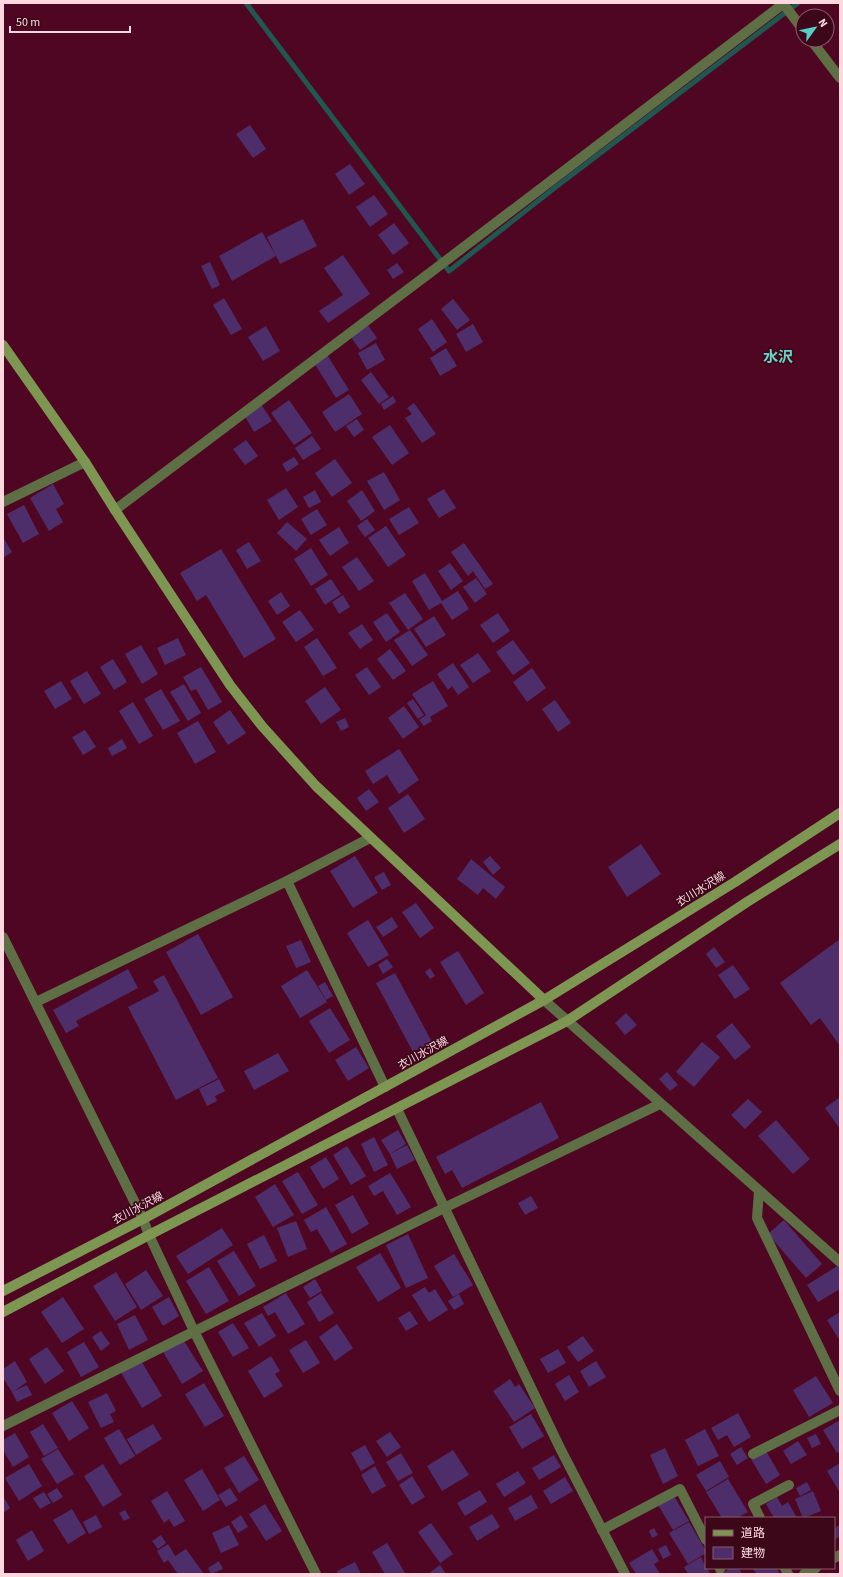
<svg xmlns="http://www.w3.org/2000/svg" width="843" height="1577" viewBox="0 0 843 1577" font-family="'Source Sans 3','Noto Sans JP',sans-serif">
	<rect width="100%" height="100%" fill="#4f0622"/>
	<g fill="none" stroke-linecap="round" stroke-linejoin="round">
		<!-- stream -->
		<polyline stroke="#215751" stroke-width="5" points="246,3 449,271 557,186 798,3"/>
	</g>
	<!-- building -->
	<g fill="#4d2e6b">
		<polygon points="250,125 266,149 253,158 236,134"/>
		<polygon points="350,164 365,184 349,195 335,174"/>
		<polygon points="374,195 388,214 370,227 356,207"/>
		<polygon points="303,219 317,246 280,264 267,237"/>
		<polygon points="394,223 409,243 393,255 378,235"/>
		<polygon points="262,232 276,256 232,281 219,256"/>
		<polygon points="343,255 370,294 328,323 319,311 343,295 324,268"/>
		<polygon points="210,262 220,285 212,289 201,266"/>
		<polygon points="397,263 404,272 393,279 387,270"/>
		<polygon points="224,298 242,329 231,335 213,305"/>
		<polygon points="453,299 470,320 457,330 441,309"/>
		<polygon points="432,319 447,342 433,352 418,329"/>
		<polygon points="473,324 483,342 466,352 456,334"/>
		<polygon points="368,325 377,338 360,350 351,337"/>
		<polygon points="266,326 280,351 263,361 248,337"/>
		<polygon points="376,343 385,360 367,370 358,353"/>
		<polygon points="446,348 457,366 440,376 430,358"/>
		<polygon points="326,353 349,390 336,398 313,361"/>
		<polygon points="371,372 389,397 379,404 361,380"/>
		<polygon points="349,394 362,414 335,432 322,412"/>
		<polygon points="393,396 396,402 384,410 381,404"/>
		<polygon points="289,400 312,433 294,445 271,413"/>
		<polygon points="414,403 436,434 422,443 405,418 412,414 407,408"/>
		<polygon points="261,404 272,421 254,432 244,415"/>
		<polygon points="357,419 364,430 354,437 346,426"/>
		<polygon points="390,425 409,453 392,465 372,437"/>
		<polygon points="312,436 321,449 303,460 295,448"/>
		<polygon points="246,440 258,456 245,465 233,449"/>
		<polygon points="294,457 299,464 287,472 282,464"/>
		<polygon points="335,459 352,483 332,497 315,473"/>
		<polygon points="384,472 400,500 384,510 367,481"/>
		<polygon points="53,484 64,504 56,509 63,522 49,531 30,498"/>
		<polygon points="286,488 298,507 279,520 267,500"/>
		<polygon points="444,489 456,508 439,518 427,499"/>
		<polygon points="315,490 321,502 309,508 303,497"/>
		<polygon points="362,490 375,511 361,521 347,501"/>
		<polygon points="24,505 39,534 23,543 7,514"/>
		<polygon points="409,507 419,523 399,535 389,519"/>
		<polygon points="317,509 327,525 311,535 301,519"/>
		<polygon points="367,519 375,530 365,537 357,526"/>
		<polygon points="287,522 307,539 296,551 277,533"/>
		<polygon points="386,526 406,555 388,567 368,538"/>
		<polygon points="339,527 349,543 330,556 319,540"/>
		<polygon points="3,537 12,552 3,558"/>
		<polygon points="249,542 261,561 247,569 236,550"/>
		<polygon points="464,543 493,584 485,589 473,571 468,576 451,552"/>
		<polygon points="311,548 328,575 311,586 294,559"/>
		<polygon points="221,549 276,639 244,658 206,595 197,601 180,573"/>
		<polygon points="357,557 374,581 359,591 342,567"/>
		<polygon points="450,563 463,581 451,590 438,571"/>
		<polygon points="425,573 442,601 458,591 469,609 452,620 441,603 429,610 412,581"/>
		<polygon points="476,578 487,594 475,603 463,587"/>
		<polygon points="331,579 341,594 325,605 315,589"/>
		<polygon points="281,592 290,606 277,615 268,601"/>
		<polygon points="405,593 423,619 408,630 389,603"/>
		<polygon points="343,595 350,607 339,614 332,602"/>
		<polygon points="300,610 314,630 296,642 282,622"/>
		<polygon points="387,613 400,632 386,642 373,622"/>
		<polygon points="498,613 510,631 493,643 480,625"/>
		<polygon points="434,616 446,635 426,647 414,629"/>
		<polygon points="362,624 373,640 360,649 348,633"/>
		<polygon points="410,630 428,655 412,666 394,640"/>
		<polygon points="178,638 186,655 165,665 157,648"/>
		<polygon points="317,638 337,668 323,676 304,647"/>
		<polygon points="513,640 530,663 513,675 496,652"/>
		<polygon points="141,645 158,674 142,684 125,654"/>
		<polygon points="390,649 406,671 393,680 377,659"/>
		<polygon points="478,653 491,671 473,683 460,665"/>
		<polygon points="113,659 127,682 114,690 100,667"/>
		<polygon points="453,663 469,687 458,695 452,686 448,690 437,674"/>
		<polygon points="201,667 222,702 208,710 196,689 191,691 183,677"/>
		<polygon points="367,667 381,687 369,695 355,675"/>
		<polygon points="532,668 546,688 527,702 513,682"/>
		<polygon points="87,671 101,694 84,704 70,681"/>
		<polygon points="61,681 72,699 55,709 44,691"/>
		<polygon points="433,681 448,706 430,717 432,721 424,726 419,720 426,715 412,694"/>
		<polygon points="184,684 201,713 188,721 170,692"/>
		<polygon points="325,687 341,710 321,724 305,701"/>
		<polygon points="161,689 180,721 163,730 144,699"/>
		<polygon points="413,699 424,715 418,719 407,703"/>
		<polygon points="555,700 571,723 558,732 542,709"/>
		<polygon points="133,702 153,736 139,744 119,711"/>
		<polygon points="404,706 419,727 403,739 388,718"/>
		<polygon points="230,710 246,733 228,745 213,722"/>
		<polygon points="345,718 349,727 341,731 336,722"/>
		<polygon points="198,721 216,752 195,764 177,733"/>
		<polygon points="85,730 96,747 83,755 72,737"/>
		<polygon points="122,739 127,748 112,756 108,748"/>
		<polygon points="399,749 419,780 399,794 387,775 373,784 365,771"/>
		<polygon points="369,789 379,802 366,811 357,798"/>
		<polygon points="408,794 425,819 404,833 388,808"/>
		<polygon points="641,844 661,874 627,897 608,867"/>
		<polygon points="355,856 378,893 353,908 330,871"/>
		<polygon points="490,856 501,868 493,875 483,862"/>
		<polygon points="471,859 505,887 496,899 483,888 478,895 457,879"/>
		<polygon points="384,872 391,885 382,890 374,877"/>
		<polygon points="416,903 434,928 420,938 402,912"/>
		<polygon points="392,917 398,927 383,937 376,927"/>
		<polygon points="368,920 389,955 368,967 347,933"/>
		<polygon points="198,934 233,997 201,1015 166,952"/>
		<polygon points="840,939 840,1046 820,1018 811,1025 780,983"/>
		<polygon points="301,940 311,962 296,968 286,946"/>
		<polygon points="714,947 725,962 716,968 706,954"/>
		<polygon points="458,951 484,993 466,1005 440,962"/>
		<polygon points="387,959 393,967 383,974 378,965"/>
		<polygon points="733,965 750,989 735,999 718,975"/>
		<polygon points="430,968 435,976 430,979 425,972"/>
		<polygon points="128,969 138,988 76,1021 79,1026 66,1033 53,1010"/>
		<polygon points="307,970 327,1002 300,1018 281,986"/>
		<polygon points="395,973 432,1042 413,1052 376,983"/>
		<polygon points="164,975 218,1078 176,1100 128,1007 159,991 153,981"/>
		<polygon points="325,982 333,996 326,1000 318,986"/>
		<polygon points="330,1008 350,1040 329,1053 309,1021"/>
		<polygon points="626,1013 637,1025 625,1035 615,1023"/>
		<polygon points="732,1023 751,1047 735,1060 716,1036"/>
		<polygon points="702,1042 720,1057 694,1087 676,1072"/>
		<polygon points="356,1047 369,1068 348,1081 335,1060"/>
		<polygon points="278,1053 289,1071 254,1090 244,1071"/>
		<polygon points="667,1072 678,1085 670,1091 659,1079"/>
		<polygon points="219,1079 225,1091 215,1096 217,1101 207,1106 199,1089"/>
		<polygon points="840,1097 840,1129 825,1108"/>
		<polygon points="748,1099 762,1112 745,1129 731,1115"/>
		<polygon points="541,1102 559,1138 462,1188 452,1170 445,1174 436,1157"/>
		<polygon points="776,1120 810,1159 793,1174 758,1136"/>
		<polygon points="398,1130 406,1144 390,1154 381,1140"/>
		<polygon points="374,1137 388,1165 374,1172 361,1144"/>
		<polygon points="407,1145 415,1160 397,1169 390,1154"/>
		<polygon points="347,1146 366,1176 351,1185 333,1155"/>
		<polygon points="326,1157 339,1179 323,1189 310,1167"/>
		<polygon points="298,1172 318,1205 302,1214 282,1181"/>
		<polygon points="390,1173 411,1207 397,1215 383,1191 374,1196 368,1186"/>
		<polygon points="275,1184 294,1215 273,1227 255,1197"/>
		<polygon points="353,1195 369,1224 352,1234 335,1205"/>
		<polygon points="531,1196 538,1208 525,1215 518,1203"/>
		<polygon points="326,1207 347,1244 331,1253 317,1229 311,1232 304,1220"/>
		<polygon points="784,1220 822,1264 806,1278 768,1234"/>
		<polygon points="296,1221 307,1249 288,1257 277,1228"/>
		<polygon points="222,1228 233,1245 188,1274 176,1256"/>
		<polygon points="408,1234 428,1278 406,1288 386,1245"/>
		<polygon points="264,1235 277,1261 260,1269 247,1244"/>
		<polygon points="234,1251 256,1286 239,1296 217,1261"/>
		<polygon points="380,1253 401,1288 378,1302 356,1267"/>
		<polygon points="454,1254 473,1285 453,1297 434,1266"/>
		<polygon points="839,1265 840,1289 818,1302 807,1285"/>
		<polygon points="209,1267 229,1301 206,1314 186,1281"/>
		<polygon points="146,1270 163,1296 141,1310 125,1284"/>
		<polygon points="116,1272 137,1307 115,1321 93,1286"/>
		<polygon points="315,1279 322,1291 310,1298 303,1287"/>
		<polygon points="425,1287 429,1293 435,1289 448,1310 429,1322 412,1295"/>
		<polygon points="286,1293 305,1324 288,1334 275,1312 268,1316 263,1307"/>
		<polygon points="321,1293 334,1313 319,1322 307,1302"/>
		<polygon points="459,1294 464,1304 454,1310 448,1301"/>
		<polygon points="63,1297 84,1329 62,1343 41,1312"/>
		<polygon points="169,1297 179,1316 163,1326 152,1307"/>
		<polygon points="410,1311 418,1324 406,1331 398,1318"/>
		<polygon points="840,1312 840,1337 838,1338 827,1320"/>
		<polygon points="262,1313 276,1336 259,1347 244,1323"/>
		<polygon points="135,1315 148,1340 129,1350 117,1324"/>
		<polygon points="233,1323 249,1348 233,1357 218,1332"/>
		<polygon points="337,1324 353,1348 335,1361 319,1337"/>
		<polygon points="101,1331 110,1344 101,1351 92,1337"/>
		<polygon points="583,1336 594,1351 578,1362 567,1347"/>
		<polygon points="182,1338 203,1371 182,1384 162,1350"/>
		<polygon points="306,1340 320,1363 303,1373 289,1350"/>
		<polygon points="84,1342 99,1367 81,1377 67,1352"/>
		<polygon points="47,1347 64,1371 45,1384 29,1359"/>
		<polygon points="558,1349 566,1363 548,1373 540,1359"/>
		<polygon points="271,1356 280,1371 275,1374 283,1386 264,1398 248,1371"/>
		<polygon points="140,1359 162,1396 142,1408 120,1371"/>
		<polygon points="15,1361 27,1382 14,1391 27,1385 32,1395 17,1402 12,1392 3,1378 3,1369"/>
		<polygon points="596,1361 606,1377 589,1387 580,1371"/>
		<polygon points="569,1375 579,1392 565,1401 555,1384"/>
		<polygon points="816,1376 833,1403 809,1417 793,1390"/>
		<polygon points="510,1379 515,1387 519,1384 535,1408 514,1422 493,1391"/>
		<polygon points="204,1383 224,1416 205,1427 185,1394"/>
		<polygon points="107,1393 116,1411 110,1414 114,1422 101,1428 88,1402"/>
		<polygon points="72,1401 89,1428 69,1441 52,1413"/>
		<polygon points="738,1413 751,1437 734,1447 727,1435 718,1440 711,1428"/>
		<polygon points="531,1414 544,1436 522,1449 509,1427"/>
		<polygon points="840,1420 840,1451 837,1453 823,1430"/>
		<polygon points="43,1424 58,1448 44,1456 30,1432"/>
		<polygon points="153,1424 162,1439 136,1455 127,1439"/>
		<polygon points="119,1429 135,1456 120,1465 104,1438"/>
		<polygon points="705,1429 719,1456 698,1466 685,1440"/>
		<polygon points="390,1432 401,1447 387,1457 376,1441"/>
		<polygon points="15,1433 29,1457 13,1467 3,1450 3,1440"/>
		<polygon points="816,1434 821,1444 812,1448 807,1438"/>
		<polygon points="798,1441 807,1455 791,1464 783,1451"/>
		<polygon points="365,1445 375,1463 361,1471 351,1453"/>
		<polygon points="741,1447 748,1458 737,1465 730,1454"/>
		<polygon points="665,1448 678,1476 663,1484 650,1455"/>
		<polygon points="58,1449 74,1474 57,1484 41,1459"/>
		<polygon points="453,1450 469,1475 442,1491 427,1466"/>
		<polygon points="766,1451 780,1475 766,1484 751,1459"/>
		<polygon points="401,1453 413,1473 398,1481 386,1462"/>
		<polygon points="554,1455 561,1467 539,1480 532,1468"/>
		<polygon points="244,1456 259,1480 239,1493 224,1468"/>
		<polygon points="720,1461 729,1477 706,1491 696,1475"/>
		<polygon points="840,1463 840,1493 827,1471"/>
		<polygon points="29,1464 42,1486 19,1501 5,1478"/>
		<polygon points="103,1464 122,1495 103,1507 84,1476"/>
		<polygon points="375,1466 386,1486 372,1494 361,1475"/>
		<polygon points="202,1469 220,1500 203,1511 184,1480"/>
		<polygon points="518,1471 526,1483 504,1497 496,1484"/>
		<polygon points="412,1476 425,1497 412,1505 399,1485"/>
		<polygon points="565,1477 573,1491 551,1504 543,1491"/>
		<polygon points="728,1479 748,1512 737,1518 722,1518 706,1492"/>
		<polygon points="807,1482 811,1490 800,1496 796,1488"/>
		<polygon points="57,1488 63,1497 53,1503 47,1494"/>
		<polygon points="230,1488 238,1500 226,1507 218,1495"/>
		<polygon points="480,1490 487,1502 465,1516 457,1503"/>
		<polygon points="167,1491 185,1521 174,1527 169,1519 164,1523 151,1501"/>
		<polygon points="813,1491 821,1511 803,1518 795,1499"/>
		<polygon points="44,1492 51,1503 40,1509 33,1498"/>
		<polygon points="531,1495 538,1508 515,1521 508,1508"/>
		<polygon points="3,1496 10,1508 3,1513"/>
		<polygon points="674,1496 689,1521 673,1530 658,1505"/>
		<polygon points="777,1497 782,1506 788,1502 797,1518 774,1518 766,1504"/>
		<polygon points="265,1504 282,1531 266,1541 249,1514"/>
		<polygon points="72,1509 86,1533 68,1544 53,1520"/>
		<polygon points="125,1510 130,1518 124,1521 119,1513"/>
		<polygon points="492,1514 500,1527 477,1541 469,1527"/>
		<polygon points="96,1515 102,1527 89,1534 83,1522"/>
		<polygon points="241,1515 248,1527 238,1533 231,1522"/>
		<polygon points="689,1522 706,1551 706,1553 688,1564 669,1533"/>
		<polygon points="431,1523 453,1554 440,1563 418,1532"/>
		<polygon points="229,1525 239,1545 221,1553 212,1533"/>
		<polygon points="839,1525 840,1536 836,1539 834,1537 834,1529"/>
		<polygon points="654,1528 658,1535 652,1538 649,1531"/>
		<polygon points="32,1530 44,1551 28,1561 16,1540"/>
		<polygon points="161,1535 166,1543 158,1549 152,1541"/>
		<polygon points="387,1543 405,1573 403,1574 385,1574 372,1552"/>
		<polygon points="168,1544 175,1556 186,1549 204,1574 178,1574 168,1560 164,1563 157,1551"/>
		<polygon points="666,1545 671,1555 663,1559 658,1549"/>
		<polygon points="652,1549 659,1561 654,1564 660,1574 636,1574 629,1563"/>
		<polygon points="701,1557 706,1568 710,1572 706,1574 688,1574 684,1567"/>
		<polygon points="219,1561 223,1569 211,1574 208,1568"/>
		<polygon points="355,1562 361,1574 338,1574 337,1571"/>
		<polygon points="440,1565 446,1574 428,1574"/>
		<polygon points="731,1568 739,1568 742,1574 721,1574"/>
		<polygon points="752,1568 776,1568 779,1572 777,1574 757,1574"/>
	</g>
	<g fill="none" stroke-linecap="round" stroke-linejoin="round">
		<!-- street -->
		<g stroke="#5f6f45" stroke-width="10">
			<polyline points="783,3 803,30"/>
			<polyline points="811,40 840,78"/>
			<polyline points="3,502 85,462"/>
			<polyline points="115,510 435,269 783,4"/>
			<polyline points="287,881 385,1087"/>
			<polyline points="3,937 143,1219 149,1235 194,1331 316,1574"/>
			<polyline points="544,1000 840,1262"/>
			<polyline points="36,1002 287,881 370,838"/>
			<polyline points="397,1109 560,1448 625,1574"/>
			<polyline points="759,1191 757,1218 840,1391"/>
			<polyline points="3,1426 444,1208 660,1104"/>
			<polyline points="753,1454 840,1410"/>
			<polyline points="760,1518 753,1504 789,1485"/>
			<polyline points="602,1530 680,1489 706,1540"/>
			<polyline points="834,1558 840,1555"/>
			<polyline points="720,1568 720,1569"/>
			<polyline points="785,1568 788,1574"/>
			<polyline points="804,1574 816,1568"/>
		</g>
		<!-- secondary -->
		<g stroke="#7d9652" stroke-width="10">
			<polyline points="3,345 85,462 115,510 230,685 262,726 316,786 544,1000"/>
			<polyline points="3,1291 143,1219 544,1000 735,882 840,813"/>
			<polyline points="3,1312 149,1235 567,1021 747,902 840,844"/>
		</g>
	</g>
	<g text-anchor="middle" dominant-baseline="central" stroke-width="3.5" stroke-linejoin="round" paint-order="stroke">
		<!-- street labels -->
		<g font-size="11" fill="#fdd9df" stroke="#3d071a">
			<text transform="translate(701 889) rotate(-32)">衣川水沢線</text>
			<text transform="translate(423 1053) rotate(-29)">衣川水沢線</text>
			<text transform="translate(138 1208) rotate(-28)">衣川水沢線</text>
		</g>
		<!-- district labels -->
		<g font-size="15" font-weight="bold" fill="#69d3c7" stroke="#3d071a">
			<text x="778" y="357">水沢</text>
		</g>
	</g>
	<!-- border -->
	<rect width="843" height="1577" fill="none" stroke="#fdd9df" stroke-width="8"/>
	<!-- legend -->
	<rect x="705" y="1517" width="130" height="52" fill="#3d071a" stroke="#8a5b69"/>
	<rect x="713" y="1530" width="20" height="6" fill="#7d9652" stroke="#8a5b69"/>
	<text x="741" y="1537" font-size="12" fill="#fdd9df">道路</text>
	<rect x="713" y="1547" width="20" height="12" fill="#4d2e6b" stroke="#8a5b69"/>
	<text x="741" y="1557" font-size="12" fill="#fdd9df">建物</text>
	<!-- north arrow -->
	<g transform="translate(815 28) rotate(57)"><circle r="19" fill="#3d071a" stroke="#8a5b69"/>
	<path d="M0-3L7 15L0 10L-7 15Z" fill="#57cec1"/>
	<text y="-6" font-size="11" font-weight="bold" text-anchor="middle" fill="#fdd9df">N</text>
	</g>
	<!-- scale -->
	<path d="M10 26v6h120v-6" fill="none" stroke="#fdd9df" stroke-width="2"/>
	<text x="16" y="26" font-size="12" fill="#fdd9df" stroke="#3d071a" stroke-width="3" paint-order="stroke">50 m</text>
</svg>
